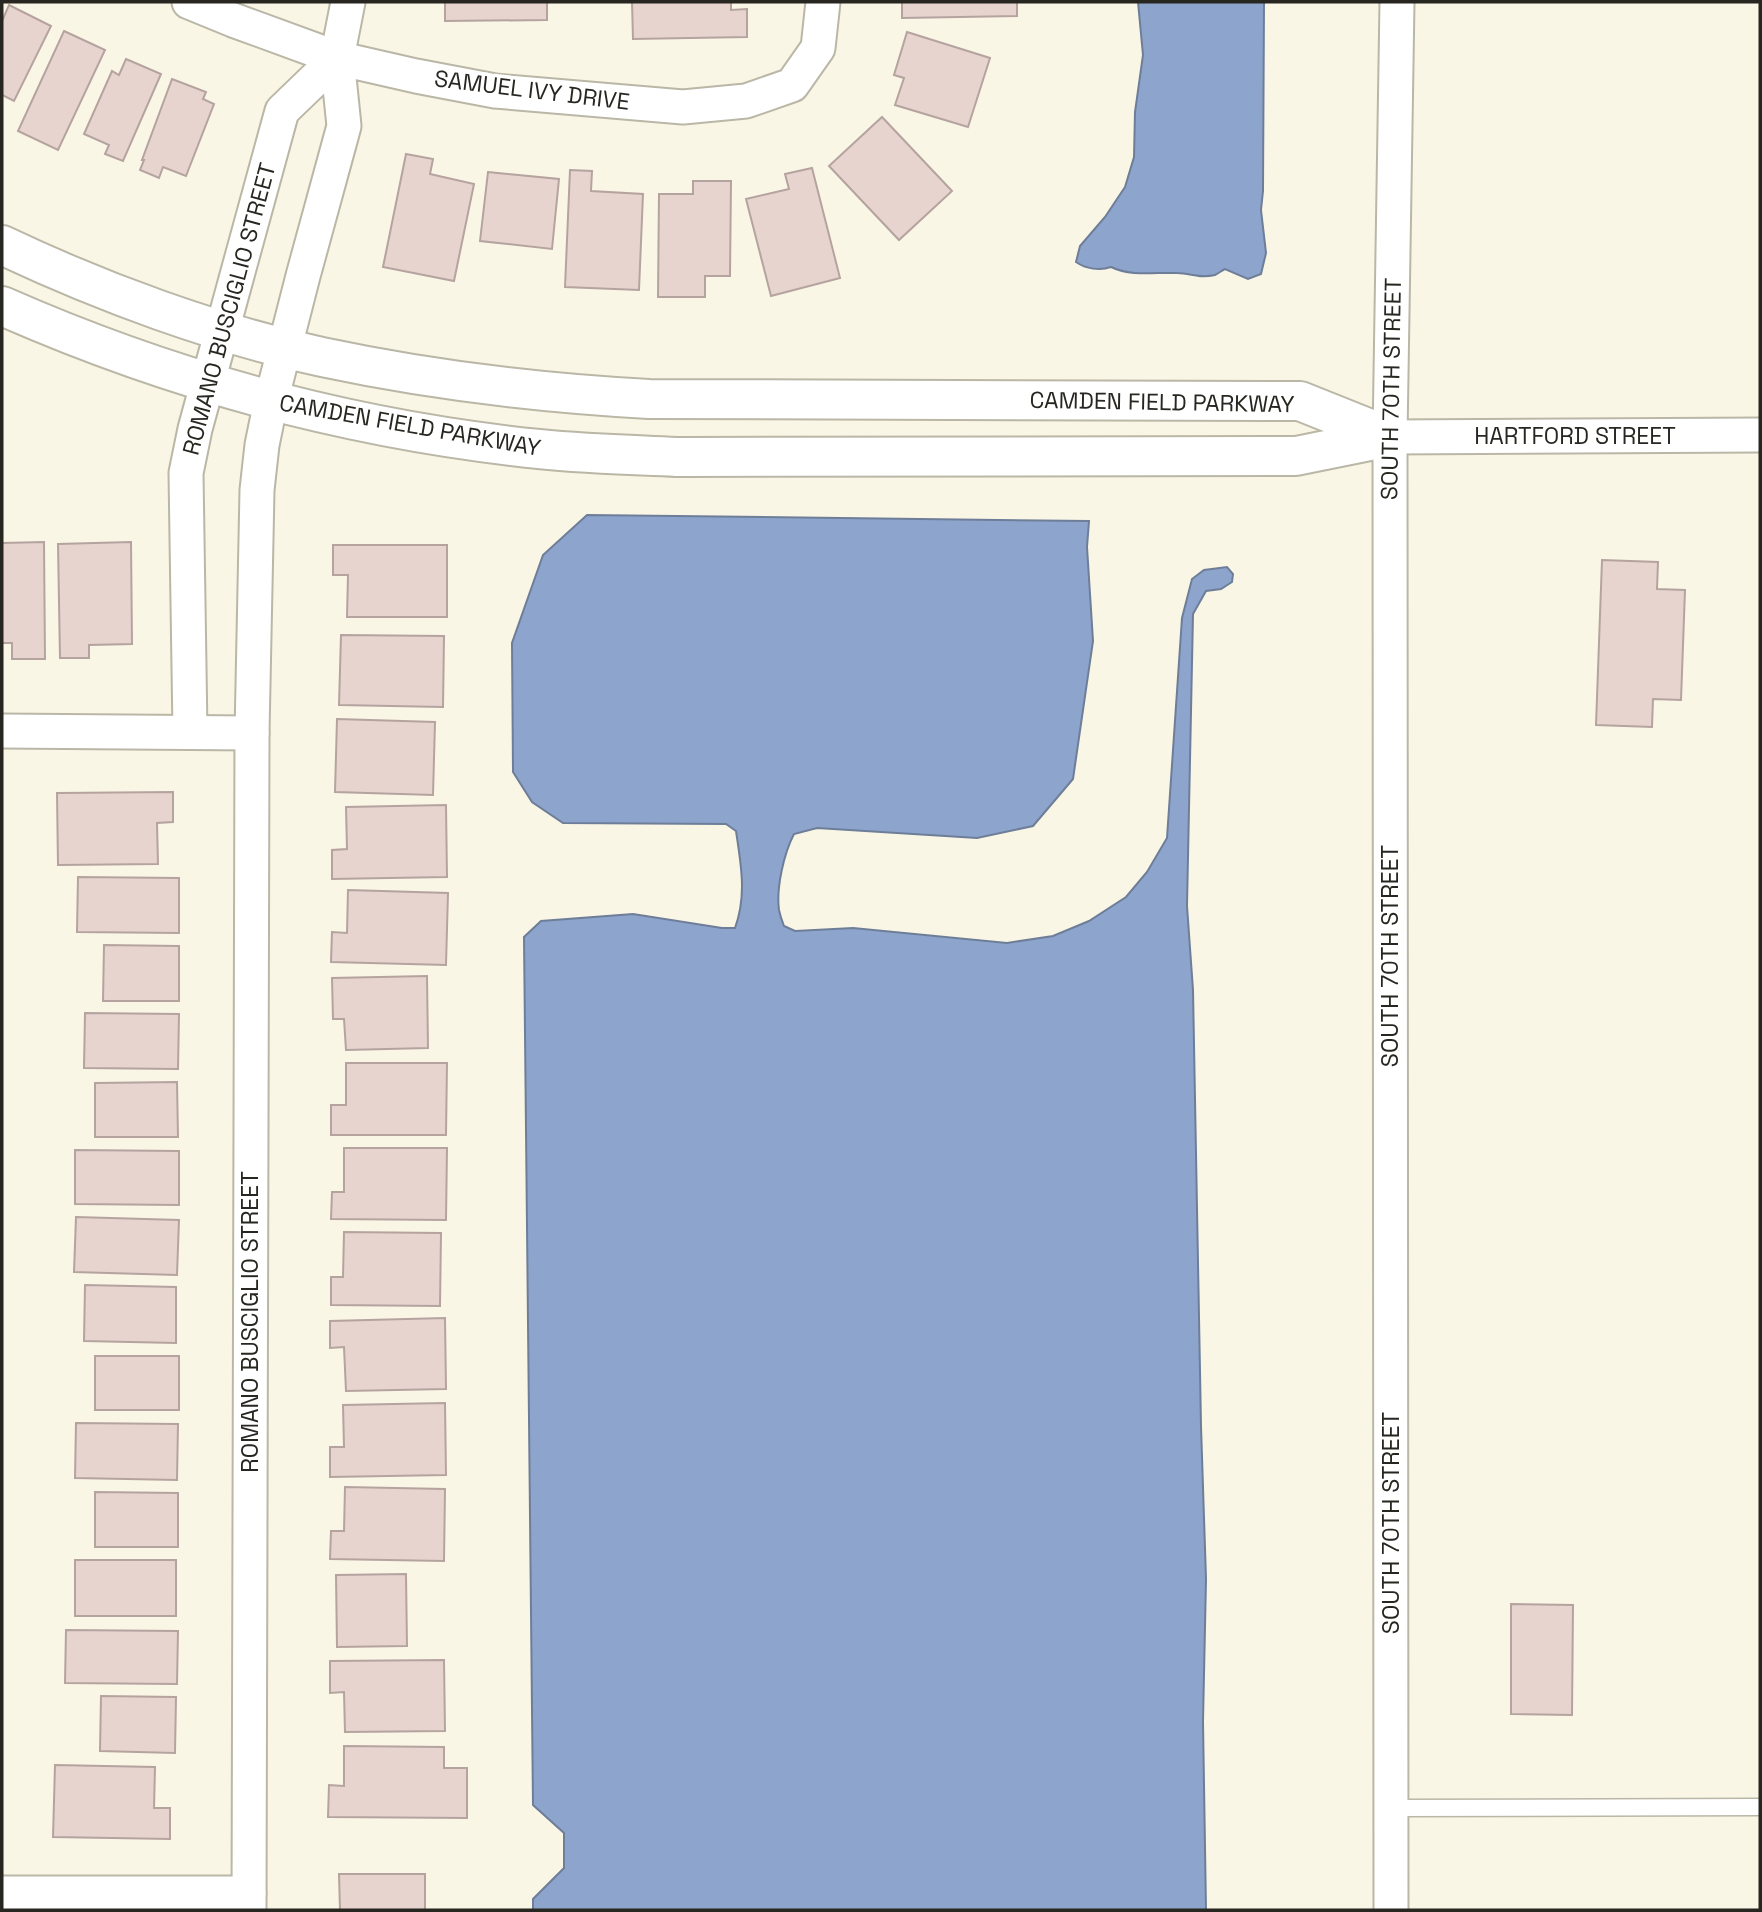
<svg xmlns="http://www.w3.org/2000/svg" width="1762" height="1912" viewBox="0 0 1762 1912" font-family="'Space Grotesk',sans-serif">
	<rect width="100%" height="100%" fill="#faf6e6"/>
	<!-- water -->
	<g fill="#8da4cc" stroke="#6e7e98" stroke-width="2">
		<path d="M1138,2H1264L1263,191L1261,210L1266,253L1261,274L1248,279L1225,269C1221,271 1219,273 1215,275C1199,279 1191,273 1177,273C1155,272 1132,277 1111,267C1100,271 1086,269 1076,262L1080,246L1105,217L1125,187L1134,157L1135,112L1143,55Z"/>
		<path d="M587,515L1089,521L1087,547L1093,641L1073,779L1033,826L977,838L817,828L794,834C784,853 776,888 779,910C780,915 782,921 784,926L795,931L853,928L1007,943L1053,936L1089,921L1126,897L1147,872L1167,838L1182,618L1192,579L1204,570L1227,567L1233,574L1232,582L1221,589L1206,591L1193,614L1187,906L1193,990L1201,1426L1206,1579L1203,1722L1206,1910H533V1899L564,1868V1833L533,1805L524,937L541,921L633,914L722,928H735C747,895 741,865 736,831L726,824L563,823L532,802L513,772L512,643L543,555Z"/>
	</g>
	<!-- building -->
	<g fill="#e7d4cf" stroke="#b5a39f" stroke-width="2">
		<path d="M445,2H547V20L445,21Z"/>
		<path d="M632,2H731V10L747,9V37L633,39Z"/>
		<path d="M902,2H1017V16L902,18Z"/>
		<path d="M9,5L51,26L14,101L2,95V21Z"/>
		<path d="M64,31L105,50L58,150L18,131Z"/>
		<path d="M907,32L990,58L968,127L895,105L904,78L894,75Z"/>
		<path d="M126,59L161,74L123,161L105,154L109,145L84,134L112,71L119,75Z"/>
		<path d="M172,79L206,92L203,99L214,104L186,176L163,167L159,178L140,170L144,160H142Z"/>
		<path d="M882,117L952,191L899,240L829,166Z"/>
		<path d="M406,154L433,159L430,174L474,184L454,281L383,267Z"/>
		<path d="M812,168L840,278L771,296L746,199L789,189L785,174Z"/>
		<path d="M570,170L592,171L591,191L643,194L639,290L565,287Z"/>
		<path d="M488,172L559,179L552,249L480,241Z"/>
		<path d="M693,181H731L730,276H705V297H658L659,194H693Z"/>
		<path d="M44,542L45,659H12V643H2V543Z"/>
		<path d="M131,542L132,644L89,645V658H60L58,544Z"/>
		<path d="M333,545H447V617H347L348,575H333Z"/>
		<path d="M1602,560L1658,562L1657,589L1685,590L1681,700L1653,699L1652,727L1596,725Z"/>
		<path d="M341,635L444,636L443,707L339,705Z"/>
		<path d="M337,719L435,722L433,795L335,792Z"/>
		<path d="M173,792V822L157,823L158,864L58,865L57,793Z"/>
		<path d="M446,805L447,877L332,879V850L347,849L346,807Z"/>
		<path d="M78,877L179,878V933L77,932Z"/>
		<path d="M348,890L448,893L446,965L331,962L332,932L347,933Z"/>
		<path d="M104,945L179,946V1001H103Z"/>
		<path d="M427,976L428,1048L346,1050L344,1019H333L332,978Z"/>
		<path d="M85,1013L179,1014L178,1069L84,1068Z"/>
		<path d="M346,1063H447L446,1135H331V1105H346Z"/>
		<path d="M177,1082L178,1137H95V1083Z"/>
		<path d="M344,1148H447L446,1220L331,1219L332,1192H344Z"/>
		<path d="M75,1150L179,1151V1205L75,1204Z"/>
		<path d="M76,1217L179,1220L177,1275L74,1272Z"/>
		<path d="M344,1232L441,1233L440,1306L331,1305V1277H343Z"/>
		<path d="M85,1285L176,1287V1343L84,1341Z"/>
		<path d="M445,1318L446,1389L346,1391L344,1347L330,1348V1321Z"/>
		<rect x="95" y="1356" width="84" height="54"/>
		<path d="M445,1403L446,1475L330,1477V1447H344L343,1405Z"/>
		<path d="M76,1423L178,1424L177,1480L75,1478Z"/>
		<path d="M345,1487L445,1489L444,1561L330,1559L331,1531H344Z"/>
		<path d="M95,1492L178,1493V1547H95Z"/>
		<rect x="75" y="1560" width="101" height="56"/>
		<path d="M406,1574L407,1646L337,1647L336,1575Z"/>
		<path d="M1511,1604L1573,1605L1572,1715L1511,1714Z"/>
		<path d="M66,1630L178,1631L177,1684L65,1683Z"/>
		<path d="M444,1660L445,1731L345,1732L344,1692L330,1693V1661Z"/>
		<path d="M101,1696L176,1697L175,1753L100,1751Z"/>
		<path d="M344,1746L444,1747V1768H467V1818L328,1817L329,1785L344,1786Z"/>
		<path d="M55,1765L155,1767L154,1808H170V1839L53,1837Z"/>
		<path d="M339,1874H425V1910H340Z"/>
	</g>
	<g fill="none" stroke-linecap="round" stroke-linejoin="round">
		<!-- service casing -->
		<g stroke="#bab7a7" stroke-width="19">
			<path id="service" d="M1391,1808L1760,1807"/>
		</g>
		<!-- minor casing -->
		<g stroke="#bab7a7" stroke-width="37">
			<g id="minor">
				<path d="M189,2L233,20L337,58L416,76L495,91L683,107L746,101L792,85L818,48L823,2"/>
				<path d="M1390,437L1760,435"/>
				<path d="M2,731L252,733"/>
				<path d="M190,732L186,473L195,429L282,111L337,58"/>
				<path d="M2,1893H249"/>
				<path d="M249,1910L252,733L257,490L262,445L271,401L303,276L344,126L337,58L348,2"/>
				<path d="M1391,1910L1390,437L1397,2"/>
			</g>
		</g>
		<!-- tertiary casing -->
		<g stroke="#bab7a7" stroke-width="42">
			<g id="tertiary">
				<path d="M2,245C101,292 215,334 322,357C430,380 539,393 649,399L1300,401L1390,437"/>
				<path d="M2,306C172,381 354,430 539,449C587,454 634,455 682,457L1296,456L1390,437"/>
			</g>
		</g>
		<!-- service -->
		<use href="#service" stroke="#fff" stroke-width="16"/>
		<!-- minor -->
		<use href="#minor" stroke="#fff" stroke-width="33"/>
		<!-- tertiary -->
		<use href="#tertiary" stroke="#fff" stroke-width="38"/>
	</g>
	<g text-anchor="middle" dominant-baseline="central" stroke-width="7" stroke-linejoin="round" paint-order="stroke">
		<!-- street labels -->
		<g font-size="23" fill="#272620" stroke="#fff">
			<text transform="translate(532 90) rotate(7)">SAMUEL IVY DRIVE</text>
			<text transform="translate(229 309) rotate(-75)">ROMANO BUSCIGLIO STREET</text>
			<text transform="translate(1391 389) rotate(-89)">SOUTH 70TH STREET</text>
			<text transform="translate(1162 402) rotate(1)">CAMDEN FIELD PARKWAY</text>
			<text transform="translate(410 425) rotate(10)">CAMDEN FIELD PARKWAY</text>
			<text x="1575" y="436">HARTFORD STREET</text>
			<text transform="translate(1390 956) rotate(-90)">SOUTH 70TH STREET</text>
			<text transform="translate(250 1322) rotate(-90)">ROMANO BUSCIGLIO STREET</text>
			<text transform="translate(1391 1523) rotate(-90)">SOUTH 70TH STREET</text>
		</g>
	</g>
	<!-- border -->
	<rect width="1762" height="1912" fill="none" stroke="#272620" stroke-width="7"/>
</svg>
